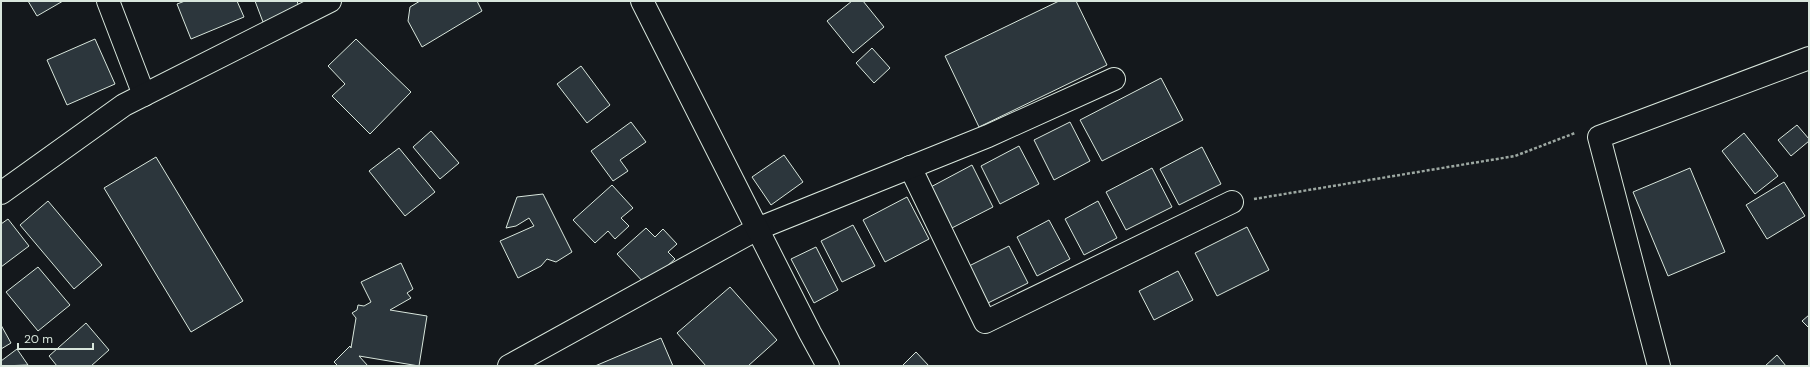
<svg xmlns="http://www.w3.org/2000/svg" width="1810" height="367" viewBox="0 0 1810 367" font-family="'DM Sans',sans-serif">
	<rect width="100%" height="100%" fill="#14181c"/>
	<!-- building -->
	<g fill="#2c363c" stroke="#d8e6dc">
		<path d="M28,1H63L37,16Z"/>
		<path d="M185,1H237L244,17L191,39L177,4Z"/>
		<path d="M255,1H297L299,7L263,22Z"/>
		<path d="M420,1H477L482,11L422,47L408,21L410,7Z"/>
		<path d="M852,1H863L884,27L853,53L827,21Z"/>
		<path d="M1059,1H1076L1107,65L979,127L945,56Z"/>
		<path d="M95,39L115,84L67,105L47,60Z"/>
		<path d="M356,39L411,92L370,134L332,96L345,84L328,66Z"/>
		<path d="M872,48L890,68L874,83L856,63Z"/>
		<path d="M581,66L610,105L587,123L557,84Z"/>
		<path d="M1161,78L1183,120L1102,161L1080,120Z"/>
		<path d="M631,122L646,142L620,160L628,171L613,181L591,151Z"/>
		<path d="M1070,122L1090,161L1054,180L1034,140Z"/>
		<path d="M1797,125L1809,139V141L1791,156L1778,140Z"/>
		<path d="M431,131L459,163L440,179L413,147Z"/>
		<path d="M1744,133L1778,176L1755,194L1722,151Z"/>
		<path d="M1019,146L1039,184L1000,204L981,166Z"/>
		<path d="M1202,147L1221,184L1179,205L1160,169Z"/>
		<path d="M399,148L435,192L405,216L369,171Z"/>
		<path d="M784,155L803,182L771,205L752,177Z"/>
		<path d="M156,157L243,301L191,332L104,188Z"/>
		<path d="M972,165L993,207L948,230L927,189Z"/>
		<path d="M1152,168L1172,207L1126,230L1106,192Z"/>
		<path d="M1690,168L1725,252L1668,276L1633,192Z"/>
		<path d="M1784,182L1805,216L1767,239L1746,205Z"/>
		<path d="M612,185L633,208L621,218L629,226L615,239L608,231L595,243L573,220Z"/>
		<path d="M543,194L572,252L556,262L547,259L541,266L518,278L500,241L534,226L529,218L516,226L506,228L517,197Z"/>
		<path d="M907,197L929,239L885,262L863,220Z"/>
		<path d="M48,201L102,265L74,289L20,225Z"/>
		<path d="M1098,201L1117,238L1084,255L1065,219Z"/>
		<path d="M8,219L29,246L1,267V224Z"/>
		<path d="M1049,220L1070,259L1037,276L1017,237Z"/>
		<path d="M853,225L875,266L842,282L821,241Z"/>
		<path d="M1247,227L1269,270L1217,296L1195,253Z"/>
		<path d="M646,228L655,237L663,229L677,244L668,252L675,259L646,285L617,254Z"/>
		<path d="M1009,246L1028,283L988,303L969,266Z"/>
		<path d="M816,247L838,290L814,303L791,259Z"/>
		<path d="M401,263L413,289L407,293L411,298L390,310L427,316L419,366L359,356L368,366H338L334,362L350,346L351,348L356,318L352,313L357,310L358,305L364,306L371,302L361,282Z"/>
		<path d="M38,267L70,305L38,331L6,292Z"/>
		<path d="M1178,271L1193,300L1154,320L1139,291Z"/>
		<path d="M730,287L777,340L748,366H706L677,333Z"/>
		<path d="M1809,315V328L1802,321Z"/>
		<path d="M86,323L109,350L91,366H57L49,356Z"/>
		<path d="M1,325L11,343L1,349Z"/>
		<path d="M661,338L673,366H595Z"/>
		<path d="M17,349L28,365L1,366V361Z"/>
		<path d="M916,352L929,366H902Z"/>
		<path d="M1777,355L1786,366H1765Z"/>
	</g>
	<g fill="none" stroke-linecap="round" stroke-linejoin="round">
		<!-- street casing -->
		<g stroke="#d8e6dc" stroke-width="24">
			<g id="street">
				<path d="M108,1L144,95"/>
				<path d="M910,167L985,322L1232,202"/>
				<path d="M1,193L124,105L330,1"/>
				<path d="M509,366L757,229L988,136L1114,79"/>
				<path d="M1659,366L1599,137L1809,58"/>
			</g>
		</g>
		<!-- secondary casing -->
		<g stroke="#d8e6dc" stroke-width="24">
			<path id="secondary" d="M642,1L810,333L828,366"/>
		</g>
		<!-- path -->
		<path stroke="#9da8a2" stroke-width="2.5" stroke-dasharray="3 2" stroke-linecap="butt" d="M1254,199L1515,156L1575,133"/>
		<!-- street -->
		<use href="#street" stroke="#14181c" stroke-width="22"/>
		<!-- secondary -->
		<use href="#secondary" stroke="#14181c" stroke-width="22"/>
	</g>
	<!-- border -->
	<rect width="1810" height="367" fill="none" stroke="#d8e6dc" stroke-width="4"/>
	<!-- scale -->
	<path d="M18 343v6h75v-6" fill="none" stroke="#d8e6dc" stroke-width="2"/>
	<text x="24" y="343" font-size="12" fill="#d8e6dc" stroke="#14181c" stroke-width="3" paint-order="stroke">20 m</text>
</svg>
